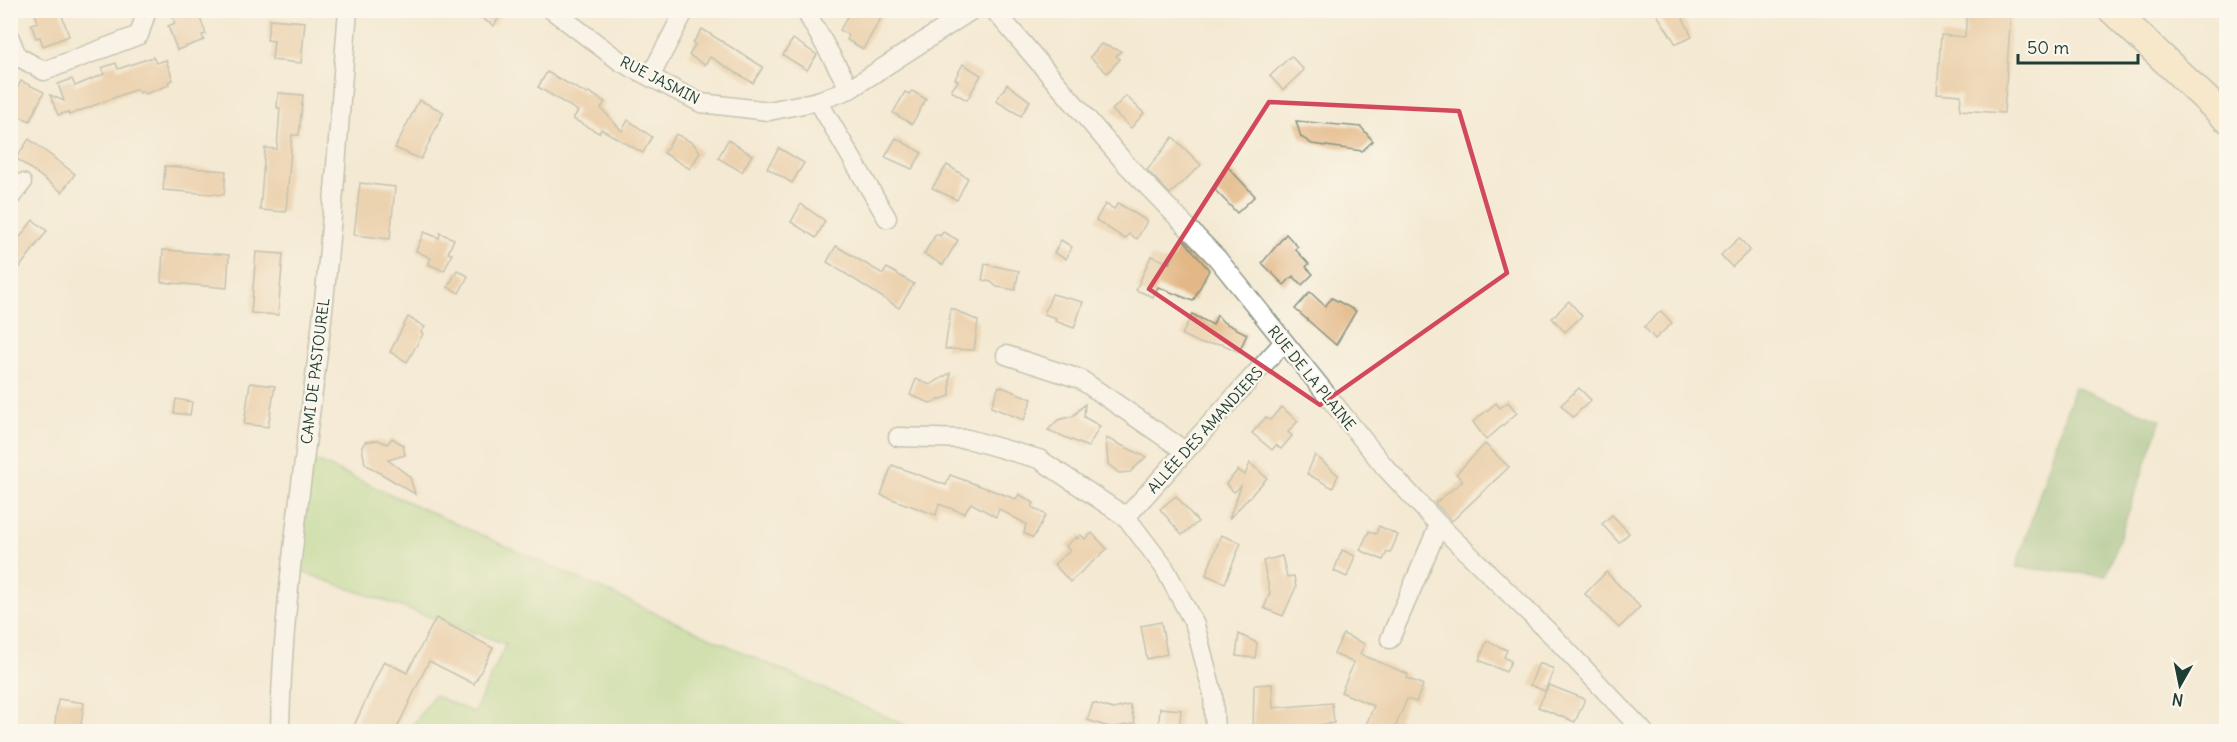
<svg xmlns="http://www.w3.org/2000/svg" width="2237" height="742" viewBox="0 0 2237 742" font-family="Delius,sans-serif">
	<rect width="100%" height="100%" fill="#fbf7ec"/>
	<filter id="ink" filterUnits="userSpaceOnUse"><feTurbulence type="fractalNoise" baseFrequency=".0167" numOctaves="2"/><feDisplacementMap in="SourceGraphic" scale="12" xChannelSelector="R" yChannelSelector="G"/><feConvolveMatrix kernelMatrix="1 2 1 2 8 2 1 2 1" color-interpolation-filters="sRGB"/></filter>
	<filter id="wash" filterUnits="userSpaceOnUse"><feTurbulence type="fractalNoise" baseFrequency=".008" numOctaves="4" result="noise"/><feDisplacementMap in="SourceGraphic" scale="24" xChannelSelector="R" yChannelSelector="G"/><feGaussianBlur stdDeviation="1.35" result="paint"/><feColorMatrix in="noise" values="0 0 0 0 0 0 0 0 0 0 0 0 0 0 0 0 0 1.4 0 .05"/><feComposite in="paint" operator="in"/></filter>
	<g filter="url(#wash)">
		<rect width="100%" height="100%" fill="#f4ead3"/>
		<!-- green -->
		<path fill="#a9d683" stroke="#648a5c" stroke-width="1.5" d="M312,459L918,731H409L434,695L474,713L506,644L294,569Z"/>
		<!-- forest -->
		<path fill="#86b771" stroke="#527a52" stroke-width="1.5" d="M2074,387L2161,420L2106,576L2016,567Z"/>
		<g id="blocks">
			<!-- building -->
			<g fill="#e3b886">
				<path d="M34,10H60L69,36L43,46L40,37L36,38L31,24L38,22Z"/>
				<path d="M170,10H197L206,34L202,35L204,40L177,50L168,26L175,23Z"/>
				<path d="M468,10H503L494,26Z"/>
				<path d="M851,10H886L863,49L847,40L849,36L840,30Z"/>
				<path d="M1654,10H1679L1692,37L1676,44Z"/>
				<path d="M1967,10H2011L2004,113L1960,110L1961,95L1937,93L1941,35L1965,37Z"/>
				<path d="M270,19L305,22L301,63L272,60L274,41L267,40Z"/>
				<path d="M702,29L763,67L753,83L710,57L705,65L689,55L695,45L693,43Z"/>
				<path d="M793,39L817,55L807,70L783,55Z"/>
				<path d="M1101,44L1121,51L1116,56L1120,59L1107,73L1090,57Z"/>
				<path d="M1291,56L1304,70L1283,90L1270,76Z"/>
				<path d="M153,57L156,63L166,60L173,80L168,82L169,85L145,94L144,91L139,93L137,89L69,115L68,112L58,115L50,95L64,101L58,84L72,79L75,86L104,74L102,68L116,63L118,69Z"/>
				<path d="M963,64L981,75L967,100L951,91L958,81L955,79Z"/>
				<path d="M547,72L587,94L589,92L605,102L601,108L622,131L628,120L652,137L643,153L601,129L599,133L573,119L578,111L538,87Z"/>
				<path d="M21,81L44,92L30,121L10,112V84L18,87Z"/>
				<path d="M1007,84L1030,101L1021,116L996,101Z"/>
				<path d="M912,91L926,99L912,124L893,113L905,92L909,94Z"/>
				<path d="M278,93L303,95L299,135H292L286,212L260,210L265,148L277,149L280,108H277Z"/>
				<path d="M1126,96L1144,113L1131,128L1112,110Z"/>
				<path d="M419,100L444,112L421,159L395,148Z"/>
				<path d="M1296,121L1361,127L1373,141L1362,151L1312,144L1301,137Z"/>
				<path d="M676,134L693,143L700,152L690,169L664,153Z"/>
				<path d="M1173,137L1201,165L1170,194L1147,170Z"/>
				<path d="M896,138L922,153L912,169L885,157Z"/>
				<path d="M29,139L75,174L62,192L16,158Z"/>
				<path d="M728,140L752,155L742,172L718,158Z"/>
				<path d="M779,148L804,163L792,183L767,168Z"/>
				<path d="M947,165L968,178L957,200L932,188Z"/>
				<path d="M165,166L226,171L224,195L163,190Z"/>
				<path d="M1228,167L1255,196L1237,213L1215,190Z"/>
				<path d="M360,183L395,187L390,239L354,235Z"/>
				<path d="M1118,203L1147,221L1137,239L1129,234L1125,239L1096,220L1105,204L1114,209Z"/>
				<path d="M801,204L825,221L816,238L791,222Z"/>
				<path d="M33,220L47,231L10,280V250Z"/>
				<path d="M424,232L439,238L440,233L454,239L448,253L452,254L444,271L428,264L431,258L416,251Z"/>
				<path d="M943,232L958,240L943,265L924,254L936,234L940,236Z"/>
				<path d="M1286,234L1298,247L1295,249L1309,264L1306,267L1313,274L1302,285L1293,276L1284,285L1262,263Z"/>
				<path d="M1739,238L1750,250L1732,267L1721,255Z"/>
				<path d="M1183,239L1209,270L1193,301L1158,287L1153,297L1136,290L1151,256L1169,263Z"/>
				<path d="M1061,240L1072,247L1066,259L1054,253Z"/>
				<path d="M836,246L883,274L887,268L914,284L899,308L827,262Z"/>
				<path d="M163,250L229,255L227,288L161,282Z"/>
				<path d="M256,252L283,254L278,315L251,313Z"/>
				<path d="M985,264L1019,271L1015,290L997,287L991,282L982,280Z"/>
				<path d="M457,270L468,276L459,293L448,287Z"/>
				<path d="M1310,292L1325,306L1332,298L1356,311L1336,345L1295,309Z"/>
				<path d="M1052,294L1083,302L1074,328L1055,321L1056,318L1044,314Z"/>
				<path d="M1569,301L1582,316L1565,332L1552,318Z"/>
				<path d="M951,308L978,321L974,350L945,349Z"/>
				<path d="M1661,311L1672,323L1655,339L1644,327Z"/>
				<path d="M1192,314L1213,325L1217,315L1223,322L1247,334L1239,352L1222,344H1202L1182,335Z"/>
				<path d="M408,317L425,327L421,332L423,334L407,362L390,352Z"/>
				<path d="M950,373V396L930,403L910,395L916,379L930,385Z"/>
				<path d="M250,383L275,386L268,427L244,424Z"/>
				<path d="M999,386L1032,399L1024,420L991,407Z"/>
				<path d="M1579,388L1591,400L1573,417L1561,405Z"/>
				<path d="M176,399L192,402L190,415L174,413Z"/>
				<path d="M1508,402L1517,413L1486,440L1473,422L1496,403L1500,408Z"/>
				<path d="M1085,404L1084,417L1100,426L1088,447L1048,430L1058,420L1073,416Z"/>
				<path d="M1281,407L1298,421L1288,432L1292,436L1281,449L1276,445L1272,450L1252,433L1266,417L1270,420Z"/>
				<path d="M392,438L403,445L405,455L388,460L410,477L415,494L365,464L362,447L365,442L378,440L387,444Z"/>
				<path d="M1106,438L1146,457L1130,472L1119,473L1108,464Z"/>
				<path d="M1485,444L1509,467L1452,521L1435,503L1463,481L1456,474Z"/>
				<path d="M1315,455L1338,475L1333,488L1307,474Z"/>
				<path d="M1250,463L1267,478L1229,519L1241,486L1234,492L1226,484L1238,470L1245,475Z"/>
				<path d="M892,465L946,485L950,475L1016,499L1019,494L1034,503L1032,507L1046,515L1033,538L1024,533L1026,524L999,509L996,517L971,503L964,513L939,504L936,515L881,495Z"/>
				<path d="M1176,496L1198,522L1182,535L1160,509Z"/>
				<path d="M1612,515L1629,533L1619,543L1602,524Z"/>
				<path d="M1379,526L1398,535L1390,553L1387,552L1383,560L1360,550L1369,531L1376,534Z"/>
				<path d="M1092,533L1107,549L1070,582L1054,564L1070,551L1066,546L1076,537L1077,539L1081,535L1085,539Z"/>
				<path d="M1221,535L1241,543L1225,583L1206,575Z"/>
				<path d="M1342,550L1355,556L1347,577L1334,571Z"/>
				<path d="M1282,556L1287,577L1294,576L1296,587L1283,616L1264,608L1270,593L1263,561Z"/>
				<path d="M1606,572L1640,607L1619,628L1585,594Z"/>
				<path d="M436,618L493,648L474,684L429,661L395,732H351L384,661L407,673Z"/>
				<path d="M1161,622L1167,654L1147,659L1141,626Z"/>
				<path d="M1239,634L1257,643L1255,658L1236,656Z"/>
				<path d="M1343,634L1365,644L1360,654L1408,674L1407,678L1423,685L1416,702L1407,699L1393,732H1363L1374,706L1341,692L1354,663L1334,654Z"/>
				<path d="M1487,641L1507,650L1504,657L1511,661L1506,672L1479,660Z"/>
				<path d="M1539,663L1554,669L1545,691L1530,685Z"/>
				<path d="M1272,684L1273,708L1332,703L1334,723L1270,732H1253L1254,685Z"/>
				<path d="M1549,685L1585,699L1575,722L1538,707Z"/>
				<path d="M58,699L84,703L80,732H54Z"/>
				<path d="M1093,703L1113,709L1130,705L1135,723L1112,728L1087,720Z"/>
				<path d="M1160,708L1181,710L1179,732H1158Z"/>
			</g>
		</g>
	</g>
	<g filter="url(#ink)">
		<use href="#blocks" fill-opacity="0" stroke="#8a9484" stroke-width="1.5"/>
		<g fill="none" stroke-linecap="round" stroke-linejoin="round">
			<!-- street casing -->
			<g stroke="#8a9484" stroke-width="21">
				<g id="street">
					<path d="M552,10L621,62L701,103L769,111L818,101L850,89L972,10"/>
					<path d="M805,10L850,89"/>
					<path d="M994,10L1126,164L1217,258L1384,466L1439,525L1556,639L1644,732"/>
					<path d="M10,38L17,56L44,71L139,35L147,10"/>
					<path d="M650,77L685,10"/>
					<path d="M818,101L887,218"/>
					<path d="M10,198L22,183"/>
					<path d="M1006,355L1080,379L1185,451"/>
					<path d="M898,437L968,439L1039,459L1126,517L1164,567L1195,625L1213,694L1215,732"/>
					<path d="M1126,517L1283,343"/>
					<path d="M1390,639L1439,525"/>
					<path d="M280,732C282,600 304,468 320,337C333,229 339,119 348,10"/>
				</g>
			</g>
			<!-- secondary casing -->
			<g stroke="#8a9484" stroke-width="30">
				<path id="secondary" d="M2112,10L2226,118"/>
			</g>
			<!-- street -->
			<use href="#street" stroke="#fff" stroke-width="18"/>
			<!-- secondary -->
			<use href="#secondary" stroke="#fae7c3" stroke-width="27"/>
		</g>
	</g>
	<!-- marked area -->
	<path d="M0 0H2237V742H0ZM1269,102L1459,111L1507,273L1320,405L1149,289Z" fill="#f4ead3" fill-opacity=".55" fill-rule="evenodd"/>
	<path fill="none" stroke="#d1495b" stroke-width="4.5" stroke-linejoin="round" d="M1269,102L1459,111L1507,273L1320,405L1149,289Z"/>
	<g text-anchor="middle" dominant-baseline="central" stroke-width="4.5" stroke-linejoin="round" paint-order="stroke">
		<!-- street labels -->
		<g font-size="15" fill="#1f3d34" stroke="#fbf7ec">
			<text transform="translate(660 80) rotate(27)">RUE JASMIN</text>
			<text transform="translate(315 371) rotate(-83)">CAMI DE PASTOUREL</text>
			<text transform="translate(1312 378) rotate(51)">RUE DE LA PLAINE</text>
			<text transform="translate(1205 430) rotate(-48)">ALLÉE DES AMANDIERS</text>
		</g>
	</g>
	<!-- margin -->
	<rect width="2237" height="742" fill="none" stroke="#fbf7ec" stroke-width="36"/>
	<!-- north arrow -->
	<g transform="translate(2180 685) rotate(189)" stroke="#fbf7ec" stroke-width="4.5" paint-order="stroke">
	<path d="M0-4.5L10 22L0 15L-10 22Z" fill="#1f3d34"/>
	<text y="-9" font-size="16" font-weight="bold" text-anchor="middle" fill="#1f3d34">N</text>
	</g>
	<!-- scale -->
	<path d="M2018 54v9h120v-9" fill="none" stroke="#1f3d34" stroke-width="3"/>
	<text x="2027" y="54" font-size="18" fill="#1f3d34" stroke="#fbf7ec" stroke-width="4.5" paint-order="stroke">50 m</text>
</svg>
